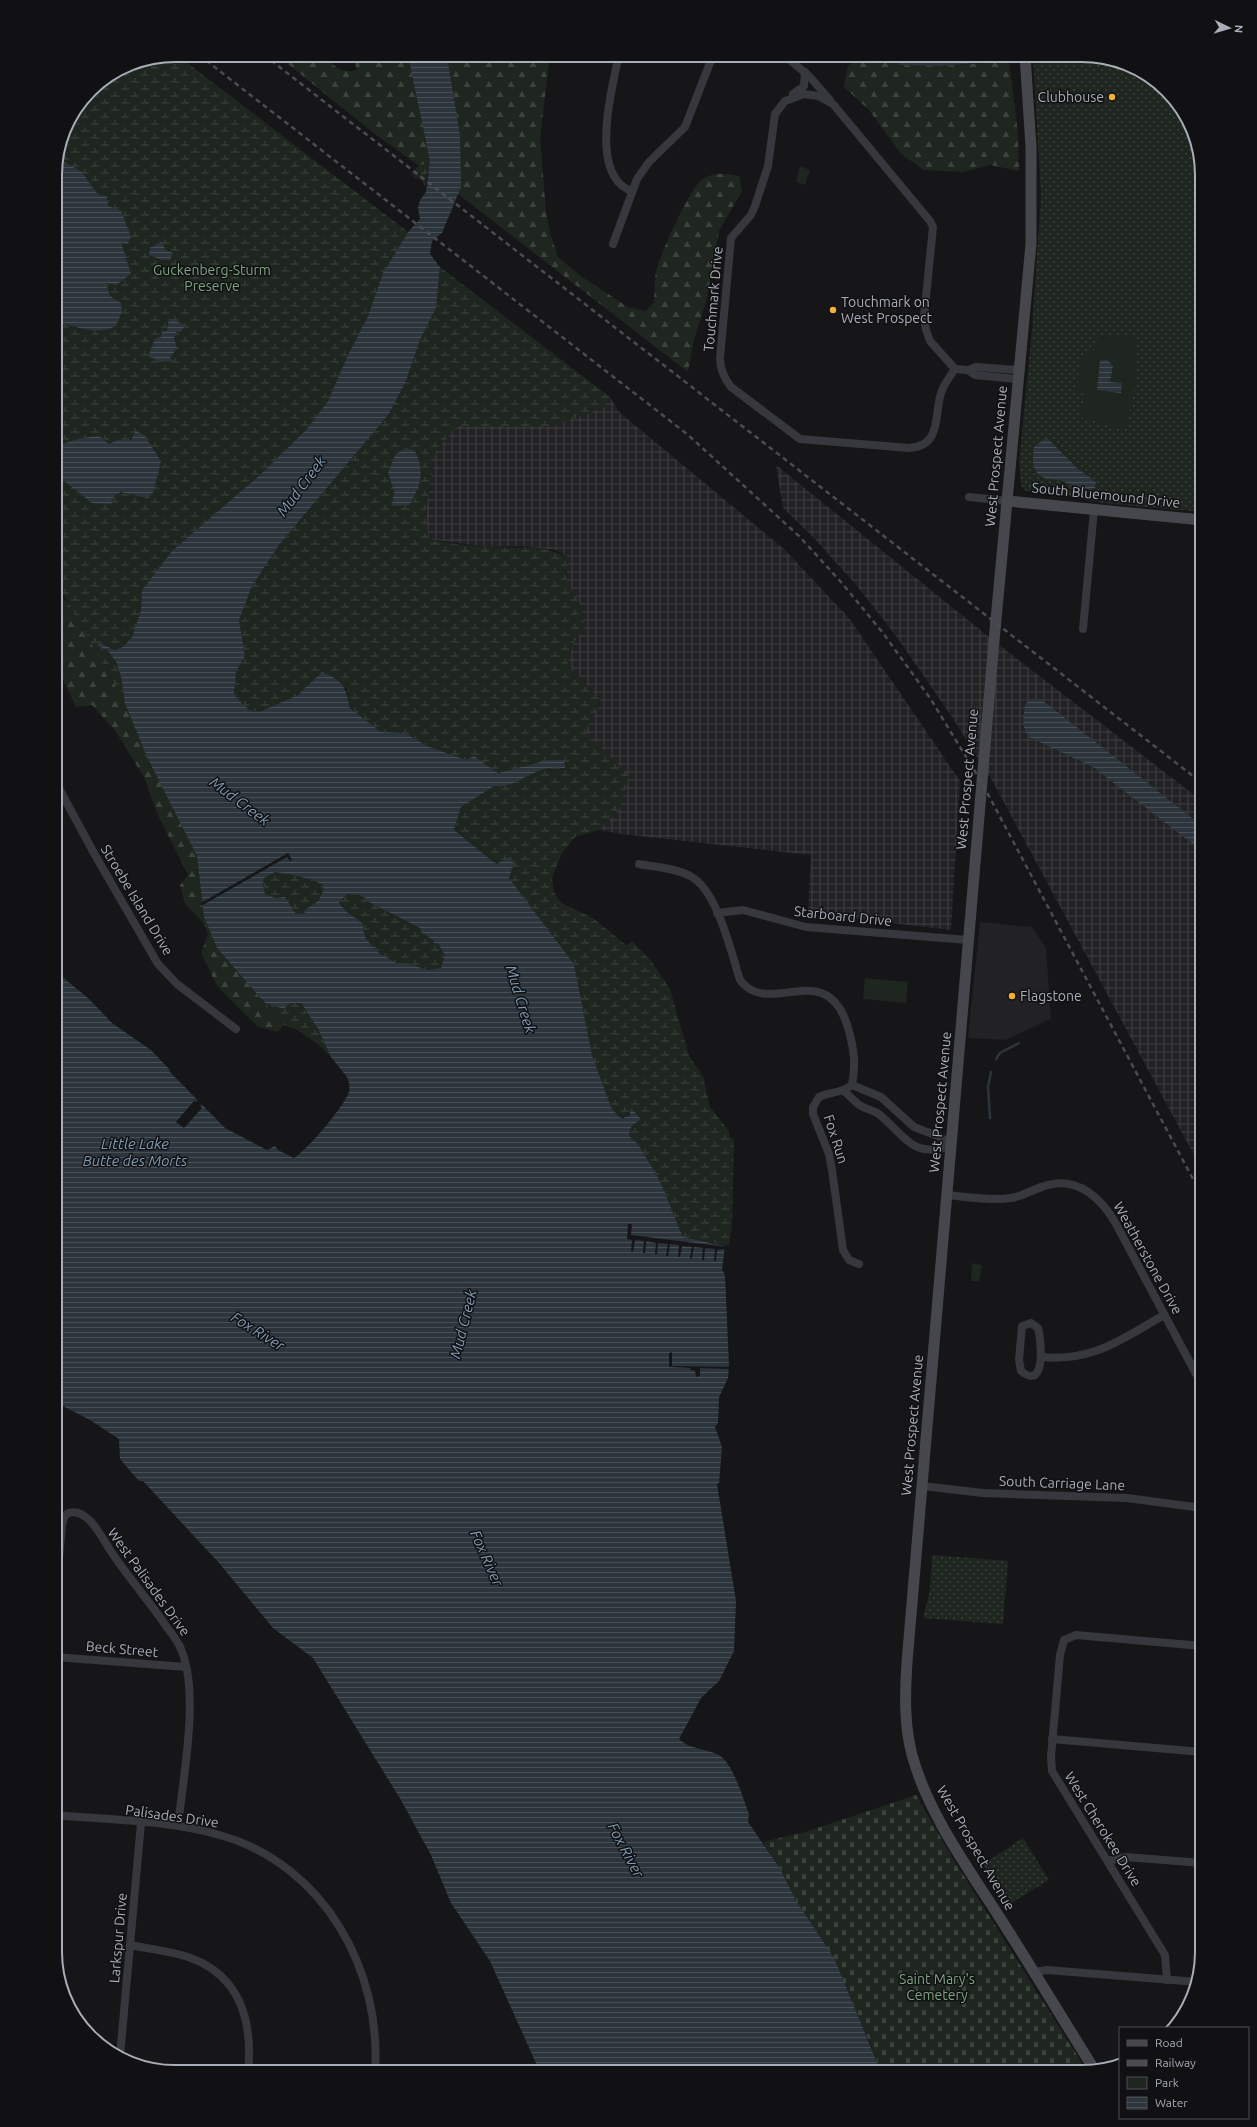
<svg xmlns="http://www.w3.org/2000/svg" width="1257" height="2127" viewBox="0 0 1257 2127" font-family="Ubuntu,sans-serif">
	<defs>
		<pattern id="industrial-grid" width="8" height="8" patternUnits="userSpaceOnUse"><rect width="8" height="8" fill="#222225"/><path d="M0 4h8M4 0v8" fill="none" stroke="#3f3f43"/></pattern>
		<pattern id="grass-dots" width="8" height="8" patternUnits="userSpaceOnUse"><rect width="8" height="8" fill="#1e261f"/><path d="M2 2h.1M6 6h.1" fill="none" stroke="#3c433d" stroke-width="1.8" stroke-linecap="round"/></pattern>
		<pattern id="forest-firs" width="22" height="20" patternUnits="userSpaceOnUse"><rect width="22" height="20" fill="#1e261f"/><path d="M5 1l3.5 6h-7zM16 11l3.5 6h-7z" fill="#3c433d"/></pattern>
		<pattern id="wetland-marsh" width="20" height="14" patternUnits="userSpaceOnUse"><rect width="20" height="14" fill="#1e261f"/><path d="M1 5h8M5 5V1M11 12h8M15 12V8" fill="none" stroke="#3c433d"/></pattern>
		<pattern id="cemetery-stones" width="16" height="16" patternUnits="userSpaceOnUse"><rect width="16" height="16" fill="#1e261f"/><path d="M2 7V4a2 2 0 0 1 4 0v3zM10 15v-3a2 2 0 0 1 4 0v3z" fill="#3c433d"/></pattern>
		<pattern id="water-rules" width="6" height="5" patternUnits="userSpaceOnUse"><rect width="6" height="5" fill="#2c353c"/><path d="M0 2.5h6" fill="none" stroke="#485056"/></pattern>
	</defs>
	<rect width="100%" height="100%" fill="#161618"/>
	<!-- built -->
	<path fill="#222225" d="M980,922L1032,927L1046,948L1051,1019L1005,1040L968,1038Z"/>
	<!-- industrial -->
	<g fill="url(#industrial-grid)">
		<path d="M610,397L619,412L784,549L849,618L960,781L951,930L808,913L811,855L621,834L599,830L620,809L596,743L585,731L601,701L568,664L573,644L585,627L579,602L567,585V567L570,558L555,550L521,546L486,547L428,539L426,510L436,450L458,426H554L604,407Z"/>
		<path d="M776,465L994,641L1202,801V1170L993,782L952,717L896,636L857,586L814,538L783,508Z"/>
	</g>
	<!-- grass -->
	<g fill="url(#grass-dots)">
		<path d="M1033,55H1090L1149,75L1190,122L1202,175V512L1103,503L1063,495L1030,492L1024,490L1021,485L1019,463L1032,329L1041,196Z"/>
		<path d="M932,1555L1008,1561L1003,1624L923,1618L930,1590Z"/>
		<path d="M1023,1838L1049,1880L1008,1905L983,1864Z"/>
	</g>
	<!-- forest -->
	<g fill="url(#forest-firs)">
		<path d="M288,55H323C333,64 341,75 356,70L355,59L352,55H408L425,135L460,134L447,55H550L540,138L546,212L551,236L558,257L582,277L628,307L645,311L654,303C655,293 654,282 656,272C659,256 690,187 703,179C715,171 726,174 739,176L742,191L719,231L706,302L694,339L688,372L458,194L375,134L283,60Z"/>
		<path d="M857,55H881L901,65L941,66L1009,61L1018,134L1019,171L990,165L963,172L924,170L901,154L869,110L844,87L847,69Z"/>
		<path d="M55,588L107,650L147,757L197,856L204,917L217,948L284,1025L278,1032L258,1027L217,986L201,953L208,935L204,923L185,904L180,885L188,875L156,811L145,779L116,732L92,705L76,707L55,664Z"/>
	</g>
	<!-- wetland -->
	<g fill="url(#wetland-marsh)">
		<path d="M177,55L408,232L383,273L368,316L347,357L328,401L306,430L262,473L172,551L142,590L141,610L132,637L123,647L114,650L99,642L98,646C120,656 122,681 125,703L55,580V168L64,129L90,90L129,64Z"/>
		<path d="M430,161L425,186L422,181L411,174L417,167Z"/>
		<path d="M440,267L610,397L604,407L554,426H458L436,450L426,510L428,539C446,543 467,546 486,547C516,549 541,543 570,558C561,582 570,583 579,602C583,609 583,619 585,627L573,644L568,664L601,701L585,731L629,775L620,809L599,830L575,837L562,853L552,878L554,892L561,903L593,918L626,945L633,942L652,962L670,989L689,1056L703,1076L710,1107L729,1131V1136L734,1140L732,1225L729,1246L683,1237L659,1179L638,1144L629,1136L631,1127L641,1119L633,1110L630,1111L627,1117H619L611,1107L592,1055L574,964L509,878L514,865L511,858L496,864L454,830L461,807L494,786C515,789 540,761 558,768L564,760H548L498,773L474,756L466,760L427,746L405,733L381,732L350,708L347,689L322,672L298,695L259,712L249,710L234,695L236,671L245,656L239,620L252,586L279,545L389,414L406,381L420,340L436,308Z"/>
		<path d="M275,872C289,874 314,878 325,886C321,896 318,903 308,908L307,913L296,914L285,897L275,898L265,894L263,886L264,878Z"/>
		<path d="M354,893L366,898L365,900L420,928L421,932L435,942L433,943L438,944L445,955L441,968L426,970L409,963H396L379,953L366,939L365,931L339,903L346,895Z"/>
		<path d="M265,1003L284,1009L290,1003H300L318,1029L331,1057L319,1045L297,1030L284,1025Z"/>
	</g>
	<!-- cemetery -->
	<path fill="url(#cemetery-stones)" d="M916,1795L952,1857L1087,2071L881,2072L869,2040L779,1867L763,1842L805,1832Z"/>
	<!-- park -->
	<g fill="#1e261f">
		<path d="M800,166L810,170L805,185L796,182Z"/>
		<path d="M1136,336C1138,374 1135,394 1125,430L1079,417L1085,394L1077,393L1080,355H1086L1095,349V338Z"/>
		<path d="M865,978L908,982L906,1003L863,999Z"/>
		<path d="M972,1263L982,1265L979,1281H971Z"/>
	</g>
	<!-- water -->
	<g fill="url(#water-rules)" fill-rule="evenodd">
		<path d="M408,55H447L460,135L461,187L442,233L432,241L430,254L440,267L436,308L420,340L406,381L389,414L279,545L252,586L239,620L245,656L236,671L234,695L249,710L259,712L298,695L322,672C343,681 346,686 350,708L381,732L405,733L427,746L466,760L474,756L498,773L548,760H564L565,768C556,768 550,767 541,770C525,775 511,789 494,786L461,807L454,830L496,864L511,857L514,864L509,878L574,964L592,1055L611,1107L619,1117L623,1118L629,1116L631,1108L641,1119L631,1127L629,1136L638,1144L659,1179L683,1237L725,1246L722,1270L725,1275L729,1366L728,1378L719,1397L718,1423L715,1427L722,1447L719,1483L717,1484L736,1601L734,1651L719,1681L701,1698L679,1739C687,1748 705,1749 717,1754C733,1761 743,1799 749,1814L748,1822L779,1867L797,1902L834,1958L881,2072H540L490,1961L451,1903L431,1855L401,1800L313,1658L273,1628L219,1563L143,1481H139L120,1459L119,1439L90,1420L55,1402V971L88,998L112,1023L151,1050L170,1070L169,1071L225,1128L267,1150L275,1146L278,1150L294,1158C308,1149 343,1108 349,1092C350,1088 349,1081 347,1077L331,1057L318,1029L301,1003H290L284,1009L265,1003L217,948L204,917L197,856L147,757L125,703L121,677L116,662L107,650L98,646L99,642L114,650L123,647L132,637L141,610L142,590L172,551L262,473L306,430L328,401L347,357L368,316L383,273L408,232L420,219L418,208L420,200L426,192L430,161ZM275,872C289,874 314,878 324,886C320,902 318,901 305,910L306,913L296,914L285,897L275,898L265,894L263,886L264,878ZM354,893L366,898L365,900L420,928L421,932L434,941L433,943L438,944L445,955L441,968L426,970L409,963H396L379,953L366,939L362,923L347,912L339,903L346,895Z"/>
		<path d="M881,55H1039L1037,58L940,66L901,65Z"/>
		<path d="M60,146L63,161L82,172L98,195L107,196L108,206L121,211L131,237L127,244L121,242L131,274L116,285L106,283L110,296L121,303L122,311L116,326C92,337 79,325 55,323V168Z"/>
		<path d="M161,242L163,243L165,250L173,253L170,260H162L149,255L150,248Z"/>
		<path d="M169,318L185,325L181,332H176L174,338L177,348L170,358L174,361L159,362L155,358L148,357L155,339L161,337L162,331H167Z"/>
		<path d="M1100,360H1108L1113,366L1110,382L1122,383L1121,393L1097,390Z"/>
		<path d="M136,431L144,435L161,461L153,493L148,498L121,492L115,495L111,504L92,503L62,479L55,470V446L82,438L99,436L109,444L118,440H131Z"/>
		<path d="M1044,439H1048L1077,468L1096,482L1095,488C1083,493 1070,482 1058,480C1051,479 1044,480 1038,474C1031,466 1033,456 1034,447Z"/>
		<path d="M406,448L415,451C425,472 421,486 409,505L392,506L394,492L388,472L396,454Z"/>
		<path d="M1034,699H1040L1051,707L1202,826V851L1093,767L1029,737C1021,727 1023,715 1026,703Z"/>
	</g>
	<!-- pier -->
	<g fill="#161618">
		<path d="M288,853L292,860L290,861L287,857L201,906V903Z"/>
		<path d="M198,1100L202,1104L200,1106L202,1108L184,1128L176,1122L194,1101L196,1102Z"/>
		<path d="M628,1224H632L631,1235L727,1247V1249L717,1250L716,1261H714L715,1249L705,1248L704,1260H702L703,1248L694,1247L692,1258H690L692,1247L682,1246L680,1257H678L679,1245L670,1244L668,1256H666L668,1244L658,1243L657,1254H655L656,1243L646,1241L645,1253H643L644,1241L635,1240L633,1252L631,1251L632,1240L627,1239Z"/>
		<path d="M672,1352V1366L731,1367V1369L700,1368V1376L696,1377L695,1371L691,1370L690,1368L669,1367V1353Z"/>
	</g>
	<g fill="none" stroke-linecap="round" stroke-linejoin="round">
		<!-- stream -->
		<g stroke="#2c353c" stroke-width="2.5">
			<path d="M996,1059L1000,1053L1019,1043"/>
			<path d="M990,1118L988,1087L991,1072"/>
		</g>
		<!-- minor -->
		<g stroke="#37383d" stroke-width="8">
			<path d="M619,55C612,86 597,147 614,176C618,184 625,188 632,192"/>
			<path d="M784,55L810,77L830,100"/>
			<path d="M793,94L804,86L805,72"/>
			<path d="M613,244L637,179L649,162L685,127L713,55"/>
			<path d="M955,369C950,376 944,384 941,393C934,415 942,446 909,448L800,439L731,387C724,378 720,370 720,358L731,238L751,215L755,206L768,166L775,114L785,101L804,94L818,96L833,104L930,221L933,227L924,317L926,330L930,341L955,369L968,370L975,375L1017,379"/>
			<path d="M968,370L976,367L1018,370"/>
			<path d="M969,497L1007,501"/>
			<path d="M1083,629L1094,510"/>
			<path d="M55,781L95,855L158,964L177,984L236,1029"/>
			<path d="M639,864C655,867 675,868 690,876C717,889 731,952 740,980C769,1020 828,953 849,1031C854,1050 856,1065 852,1085C841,1094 832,1091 819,1097L813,1107V1114L829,1154L832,1170L843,1250L849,1260L859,1264"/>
			<path d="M717,913L743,910L806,927L968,940"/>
			<path d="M852,1085L881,1097L914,1127L940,1137L951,1145"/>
			<path d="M844,1091C850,1096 855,1102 861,1106C867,1110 874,1110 880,1115C905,1136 914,1160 951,1145"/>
			<path d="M947,1195C968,1197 990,1201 1011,1198C1024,1196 1035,1188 1048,1185C1079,1177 1102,1199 1116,1224L1202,1385"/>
			<path d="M1031,1323L1038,1328C1041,1339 1047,1392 1021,1371L1019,1360L1022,1326Z"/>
			<path d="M1042,1357C1093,1362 1122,1339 1164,1315"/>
			<path d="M922,1486L983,1493L1127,1498L1202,1508"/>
			<path d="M55,1603L62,1525L64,1517L68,1513C89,1507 102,1539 112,1553C129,1578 149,1601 166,1626C171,1633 178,1641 181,1649C200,1694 183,1777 178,1826"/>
			<path d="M55,1657L186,1667"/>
			<path d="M1052,1739L1202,1752"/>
			<path d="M55,1815C110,1820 170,1820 223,1836C324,1866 382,1970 375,2072"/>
			<path d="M1108,1861L1126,1857L1202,1863"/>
			<path d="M130,1945C149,1949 170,1951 188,1957C241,1975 253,2022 248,2072"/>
			<path d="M1035,1972L1047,1970L1198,1982"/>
			<path d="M1167,1980L1165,1955L1052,1771L1051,1757L1060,1655L1064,1640L1076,1635L1202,1646"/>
			<path d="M120,2056L141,1823"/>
		</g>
		<!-- secondary -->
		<g stroke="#45474d" stroke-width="11">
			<path d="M1025,55L1031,147V244L994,641L907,1662C905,1694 904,1724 912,1755C928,1813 966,1865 998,1915C1031,1966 1062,2018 1094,2069"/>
			<path d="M1007,501L1202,520"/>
		</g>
		<!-- rail -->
		<g stroke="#4a4c52" stroke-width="2.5" stroke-dasharray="5 4" stroke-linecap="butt">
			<path d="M199,55L687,434L799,536L841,582L883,633L930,698L982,783L1202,1196"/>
			<path d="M264,55L1202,783"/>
		</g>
	</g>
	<!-- markers -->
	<g fill="#f2b134" stroke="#111113" stroke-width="1.5">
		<circle cx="1112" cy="97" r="4"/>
		<circle cx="833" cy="310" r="4"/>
		<circle cx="1012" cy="996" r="4"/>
	</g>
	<g text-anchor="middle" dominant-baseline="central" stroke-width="3" stroke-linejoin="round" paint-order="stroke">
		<!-- poi labels -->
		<g font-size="14" fill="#a8adb8" stroke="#111113" text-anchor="start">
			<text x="1104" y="97" text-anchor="end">Clubhouse</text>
			<text x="841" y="302">Touchmark on<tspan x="841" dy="16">West Prospect</tspan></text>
			<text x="1020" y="996">Flagstone</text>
		</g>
		<!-- park labels -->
		<g font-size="14" fill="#7fa381" stroke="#111113">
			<text x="212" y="270">Guckenberg-Sturm<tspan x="212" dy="16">Preserve</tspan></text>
			<text x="937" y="1979">Saint Mary's<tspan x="937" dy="16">Cemetery</tspan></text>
		</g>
		<!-- street labels -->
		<g font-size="14" fill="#a8adb8" stroke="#111113">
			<text transform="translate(713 299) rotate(-85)">Touchmark Drive</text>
			<text transform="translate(996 456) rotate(-85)">West Prospect Avenue</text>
			<text transform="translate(1106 495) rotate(6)">South Bluemound Drive</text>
			<text transform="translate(967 779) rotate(-85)">West Prospect Avenue</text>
			<text transform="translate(137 900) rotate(59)">Stroebe Island Drive</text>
			<text transform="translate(843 916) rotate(6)">Starboard Drive</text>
			<text transform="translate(940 1102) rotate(-85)">West Prospect Avenue</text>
			<text transform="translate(836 1139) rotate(72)">Fox Run</text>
			<text transform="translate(1148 1258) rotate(61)">Weatherstone Drive</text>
			<text transform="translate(912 1425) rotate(-85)">West Prospect Avenue</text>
			<text transform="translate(1062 1483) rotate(2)">South Carriage Lane</text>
			<text transform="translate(149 1582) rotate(54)">West Palisades Drive</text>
			<text transform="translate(122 1649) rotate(5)">Beck Street</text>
			<text transform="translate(172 1816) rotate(8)">Palisades Drive</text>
			<text transform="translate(1103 1829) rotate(58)">West Cherokee Drive</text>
			<text transform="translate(976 1848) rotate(60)">West Prospect Avenue</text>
			<text transform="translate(118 1938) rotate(-85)">Larkspur Drive</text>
		</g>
		<!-- water labels -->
		<g font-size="15" font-style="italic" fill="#7f9bb3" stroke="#111113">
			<text transform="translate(301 486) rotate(-53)">Mud Creek</text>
			<text transform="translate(240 801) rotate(37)">Mud Creek</text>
			<text transform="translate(521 999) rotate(73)">Mud Creek</text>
			<text x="135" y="1143">Little Lake<tspan x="135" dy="17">Butte des Morts</tspan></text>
			<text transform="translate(463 1324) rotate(-76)">Mud Creek</text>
			<text transform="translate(258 1331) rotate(32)">Fox River</text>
			<text transform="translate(487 1558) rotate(66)">Fox River</text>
			<text transform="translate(626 1850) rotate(62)">Fox River</text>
		</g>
	</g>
	<!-- crop -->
	<path d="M0 0H1257V2127H0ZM175 62H1082A113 113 0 0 1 1195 175V1952A113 113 0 0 1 1082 2065H175A113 113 0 0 1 62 1952V175A113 113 0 0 1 175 62Z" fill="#111113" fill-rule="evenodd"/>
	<path fill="none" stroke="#a8adb8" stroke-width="2" d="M175 62H1082A113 113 0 0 1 1195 175V1952A113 113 0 0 1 1082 2065H175A113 113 0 0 1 62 1952V175A113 113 0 0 1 175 62Z"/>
	<!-- legend -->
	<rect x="1119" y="2027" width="130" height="92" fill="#111113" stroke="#4d4f55"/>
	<rect x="1127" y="2040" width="20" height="6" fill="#45474d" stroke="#4d4f55"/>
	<text x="1155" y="2047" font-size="12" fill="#a8adb8">Road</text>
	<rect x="1127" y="2060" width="20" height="6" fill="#4a4c52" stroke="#4d4f55"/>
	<text x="1155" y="2067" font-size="12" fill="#a8adb8">Railway</text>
	<rect x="1127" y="2077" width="20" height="12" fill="#1e261f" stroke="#4d4f55"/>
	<text x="1155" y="2087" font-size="12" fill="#a8adb8">Park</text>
	<rect x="1127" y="2097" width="20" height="12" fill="url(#water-rules)" stroke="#4d4f55"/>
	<text x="1155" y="2107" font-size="12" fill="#a8adb8">Water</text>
	<!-- north arrow -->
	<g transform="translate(1229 28) rotate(95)" stroke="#111113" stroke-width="3" paint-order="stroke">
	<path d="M0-3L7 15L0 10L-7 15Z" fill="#a8adb8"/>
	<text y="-6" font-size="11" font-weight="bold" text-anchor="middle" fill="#a8adb8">N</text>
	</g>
</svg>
